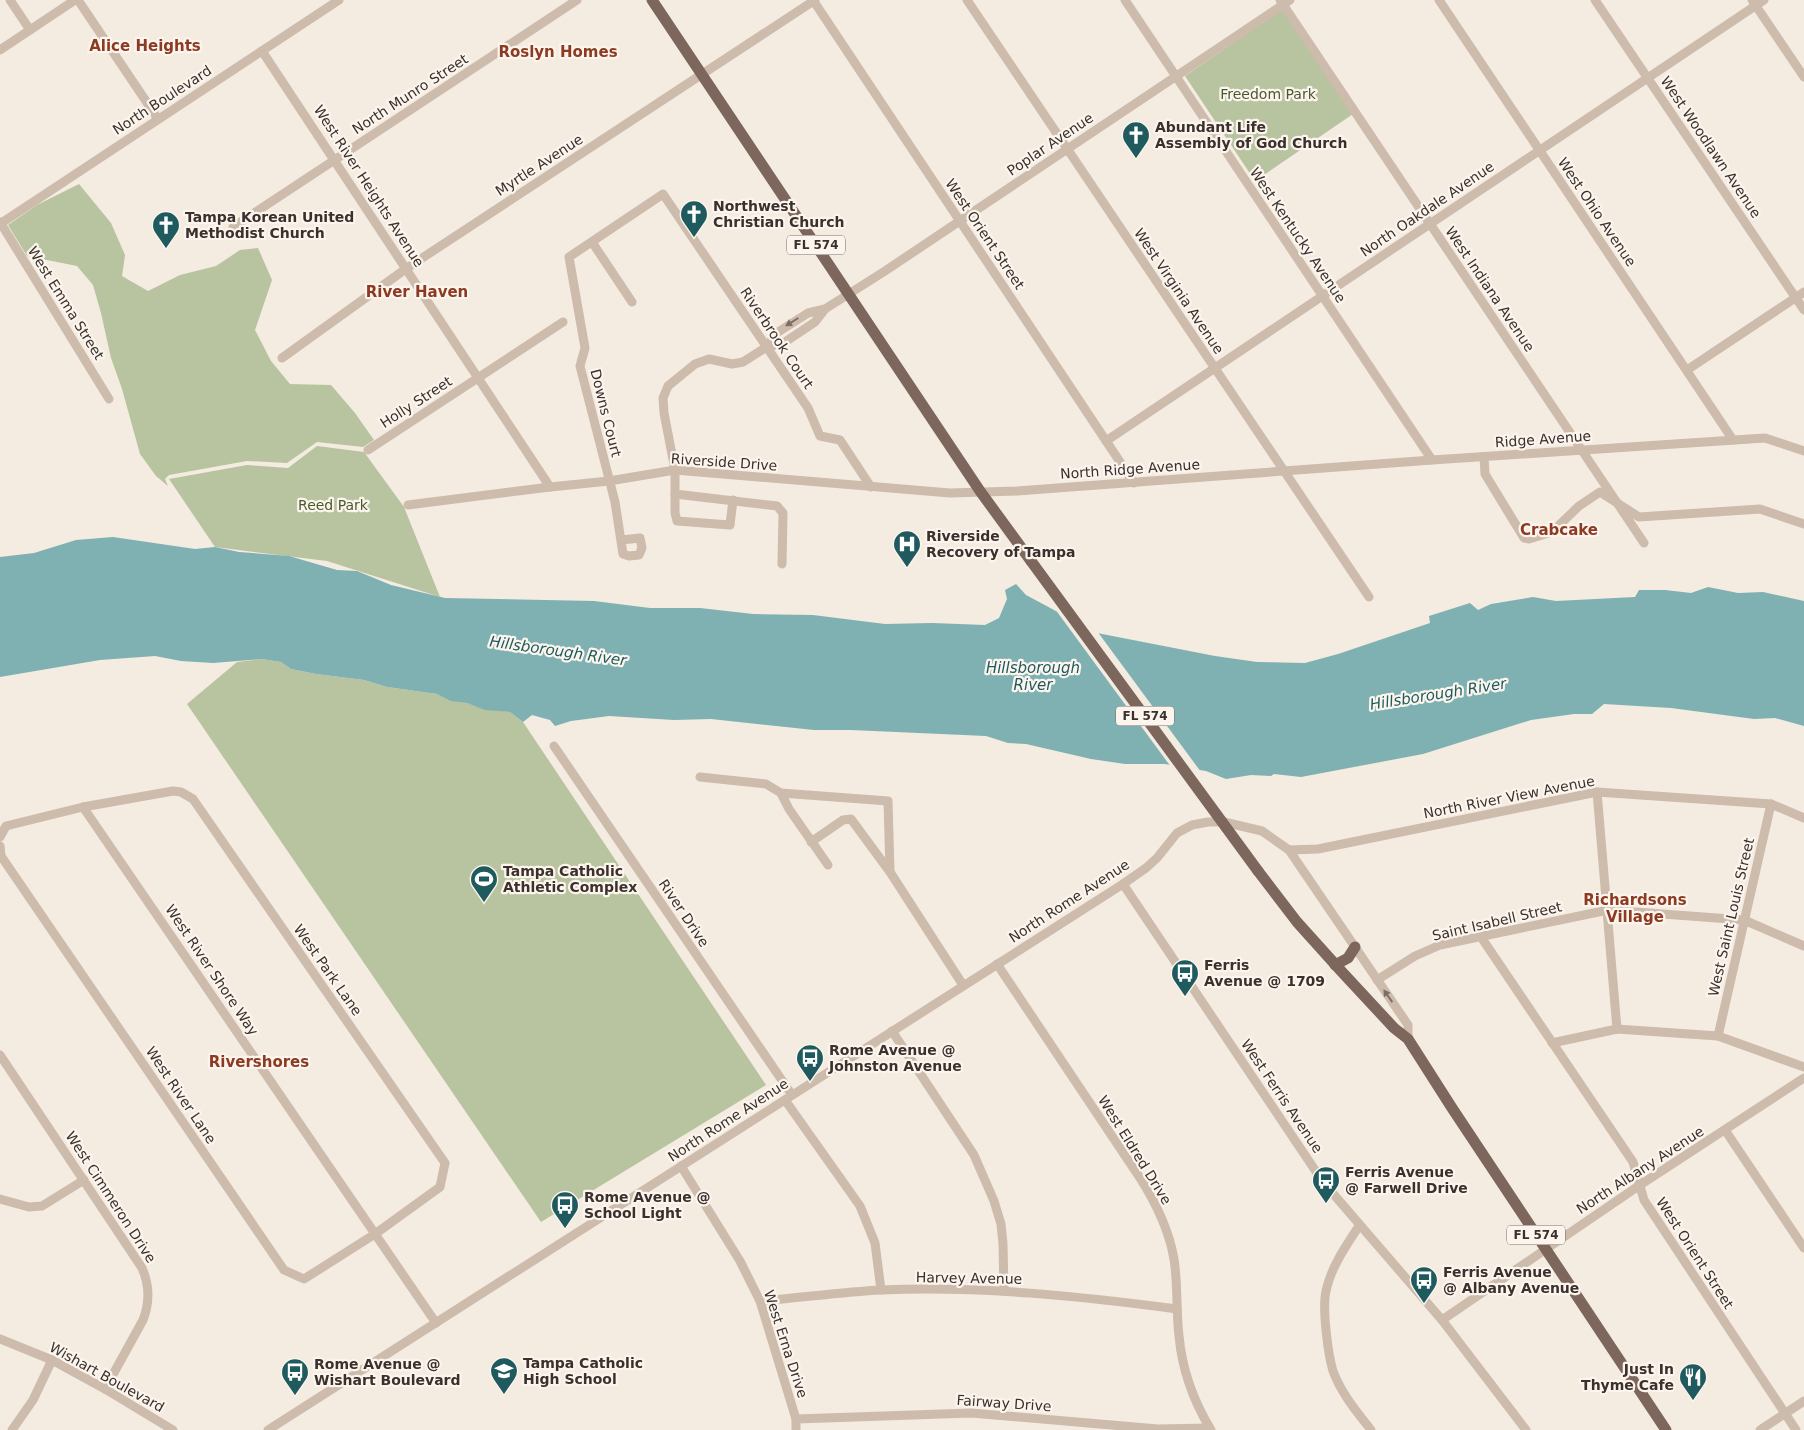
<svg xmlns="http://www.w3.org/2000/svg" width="1804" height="1430" viewBox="0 0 1804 1430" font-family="'DejaVu Sans',sans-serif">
	<rect width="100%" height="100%" fill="#f4ebe1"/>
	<!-- green -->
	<g fill="#b8c4a0">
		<path d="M1283,9L1353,114L1255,181L1185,76Z"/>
		<path d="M79,184L111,223L125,255L122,276L148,291L180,275L216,266L240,250L258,248L272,280L255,330L271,361L290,384L331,385L355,413L374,440L363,447L317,442L287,463L247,461L169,475L165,479L168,486L156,476L140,454L122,389L111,358L101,313L93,285L77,266L27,256L8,225L37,205Z"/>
		<path d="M317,446L364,452L404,507L440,597L327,561L215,547L169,479L247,465L288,468Z"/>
		<path d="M262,659L281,662L291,669L316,674L364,680L387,687L437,694L451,700L467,703L485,709L510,712L523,722L766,1085L541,1222L187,704L237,662Z"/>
	</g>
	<!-- water -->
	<path fill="#7fb0b2" d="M113,537L195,549L215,547L239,552L289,556L337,570L357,571L391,585L445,598L594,601L650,608H700L753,614L813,615L885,624L932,623L985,625L999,618L1007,599L1005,590L1016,584L1026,595L1097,633L1215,656L1257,662L1305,663L1338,654L1430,623L1429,616L1470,603L1478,610L1491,604L1533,597L1556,601L1635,597L1639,590H1665L1691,593L1708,587L1738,593L1763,592L1804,601V726L1775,718L1754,719L1671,708L1604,704L1592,714H1574L1531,720L1423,754L1301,777L1274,774L1271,776L1251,775L1226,779L1206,771L1165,764H1125L1091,759L1026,744L1008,743L986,736L851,730H814L711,719L674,720L609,716L571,721L555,726L550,720L532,715L523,722L510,712L485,710L467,703L451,701L437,694L387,687L364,680L316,674L291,669L281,662L262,659L213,663L181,661L155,656L100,660L0,677V557L34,553L76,540Z"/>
	<!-- pier -->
	<path fill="#f4ebe1" d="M1055,609L1097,631L1201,772L1171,767Z"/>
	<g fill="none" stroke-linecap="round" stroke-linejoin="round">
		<!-- minor -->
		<g stroke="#cdbbac" stroke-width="9">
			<path d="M10,0L30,30"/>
			<path d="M78,0L158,119"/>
			<path d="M813,0L1134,483"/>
			<path d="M967,0L1369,597"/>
			<path d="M1125,0L1432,460"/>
			<path d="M1280,0L1644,543"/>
			<path d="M1439,0L1733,440"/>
			<path d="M1595,0L1804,310"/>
			<path d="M1752,0L1804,77"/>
			<path d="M0,50L75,0"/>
			<path d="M262,51L550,487"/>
			<path d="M0,222L109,399"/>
			<path d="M0,224L339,0"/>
			<path d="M233,227L577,0"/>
			<path d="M592,242L632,302"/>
			<path d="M768,346L775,334L808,313L825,309L885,271L1290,0"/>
			<path d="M282,358L407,268L815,0"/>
			<path d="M1687,370L1804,292"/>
			<path d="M1106,441L1764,0"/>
			<path d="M368,450L563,322"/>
			<path d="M1484,457L1485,474L1524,538L1529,539L1552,532L1579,506L1600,492L1639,517L1760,509L1804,524"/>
			<path d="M675,494L777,506L783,513L782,564"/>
			<path d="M733,500L730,525L677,521L675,513V470L664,413L663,398L668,386L695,364L709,359L732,364L743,362L768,346L782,344L815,322L825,309"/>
			<path d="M408,505L550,487L609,481L675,470L950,493L1017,491L1432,460L1765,438L1804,451"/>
			<path d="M621,540L640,538L642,548L639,555L629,556L623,554L615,502L580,366L585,348L569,257L663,194L808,408L820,436L840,440L871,487"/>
			<path d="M554,746L792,1095"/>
			<path d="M700,777L766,784L781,793L888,801L890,872L963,985"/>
			<path d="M1597,792L1617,1029"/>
			<path d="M781,793L789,809L828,865"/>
			<path d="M83,807L436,1323"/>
			<path d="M0,837L6,826L83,807L173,791L181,792L193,799L445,1163L440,1187L375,1234L304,1279L284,1270L1,856L0,846"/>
			<path d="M811,842L843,820L851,819L890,872"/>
			<path d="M1289,850L1404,1019L1408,1025V1039"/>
			<path d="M1123,884L1323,1182L1442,1320L1526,1430"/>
			<path d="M1481,937L1633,1162L1644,1200L1796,1430"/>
			<path d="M997,964L1140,1178C1156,1203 1169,1230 1174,1259C1178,1284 1176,1311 1179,1336C1182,1369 1194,1402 1211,1430"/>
			<path d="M1377,980L1415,956L1440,945L1608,910L1744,920L1804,946"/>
			<path d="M892,1031L974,1155L994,1201L1001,1224L1003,1244L1004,1291"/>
			<path d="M1718,1036L1771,804"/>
			<path d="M1552,1043L1617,1029L1718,1036L1804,1067"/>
			<path d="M0,1055L142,1268C150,1286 150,1302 143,1320L105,1389"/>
			<path d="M785,1100L860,1206L875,1243L881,1290"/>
			<path d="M1725,1130L1804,1248"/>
			<path d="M681,1166L740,1261L760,1301L796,1419V1430"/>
			<path d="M0,1199L29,1207L42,1206L84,1180"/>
			<path d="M1359,1226C1346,1246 1331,1267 1326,1291C1322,1309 1328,1354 1333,1371C1341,1393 1357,1412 1371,1430"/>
			<path d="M760,1301C800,1298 841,1292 881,1290C981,1286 1079,1296 1177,1309"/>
			<path d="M1442,1320L1640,1185L1804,1078"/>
			<path d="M0,1339L52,1360L105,1389L173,1430"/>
			<path d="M796,1419L971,1413L1158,1429L1210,1428"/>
			<path d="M12,1430L33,1400L52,1360"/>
			<path d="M268,1430L1123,884L1146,868L1157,858L1177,833L1192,825L1208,822H1224L1262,831L1289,850L1318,849L1597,792L1771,804L1804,818"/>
			<path d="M1760,1430L1804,1401"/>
		</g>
		<!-- major -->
		<g stroke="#7d675c" stroke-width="11">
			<path d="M652,0L980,491L1031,561"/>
			<path d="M1258,871L1297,922L1342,972L1394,1028L1408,1039L1452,1108L1666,1430"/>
			<path d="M1335,965L1348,958L1355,947"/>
		</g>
		<!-- major-bridge -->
		<path stroke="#7d675c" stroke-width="11" d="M1031,561L1258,871"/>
	</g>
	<!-- one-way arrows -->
	<defs><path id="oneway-solid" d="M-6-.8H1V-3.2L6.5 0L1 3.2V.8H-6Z" transform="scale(1.25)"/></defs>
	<g fill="#7d6f65">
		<use href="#oneway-solid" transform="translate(792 322) rotate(148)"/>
		<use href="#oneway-solid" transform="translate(1388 996) rotate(-125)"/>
	</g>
	<!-- icons -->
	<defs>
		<g id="church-pin" transform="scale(1.4375)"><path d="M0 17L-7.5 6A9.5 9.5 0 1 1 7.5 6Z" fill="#1f5a5e" stroke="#fbf5ee"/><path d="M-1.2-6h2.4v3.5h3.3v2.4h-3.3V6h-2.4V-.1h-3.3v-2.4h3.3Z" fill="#fff"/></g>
		<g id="hospital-pin" transform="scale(1.4375)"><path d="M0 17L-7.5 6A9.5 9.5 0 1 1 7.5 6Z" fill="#1f5a5e" stroke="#fbf5ee"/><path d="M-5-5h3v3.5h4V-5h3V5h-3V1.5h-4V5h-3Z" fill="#fff"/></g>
		<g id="stadium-pin" transform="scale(1.4375)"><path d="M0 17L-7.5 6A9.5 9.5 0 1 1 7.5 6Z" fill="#1f5a5e" stroke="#fbf5ee"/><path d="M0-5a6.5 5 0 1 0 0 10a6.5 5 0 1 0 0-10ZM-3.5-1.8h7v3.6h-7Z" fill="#fff"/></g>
		<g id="bus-pin" transform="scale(1.4375)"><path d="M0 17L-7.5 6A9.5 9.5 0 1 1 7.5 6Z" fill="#1f5a5e" stroke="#fbf5ee"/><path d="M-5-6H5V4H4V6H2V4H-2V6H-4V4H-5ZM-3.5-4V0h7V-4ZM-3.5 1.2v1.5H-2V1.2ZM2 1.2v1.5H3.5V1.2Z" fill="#fff"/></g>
		<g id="school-pin" transform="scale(1.4375)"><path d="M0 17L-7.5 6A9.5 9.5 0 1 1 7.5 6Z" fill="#1f5a5e" stroke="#fbf5ee"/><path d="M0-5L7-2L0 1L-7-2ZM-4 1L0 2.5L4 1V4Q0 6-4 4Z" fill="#fff"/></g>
		<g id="restaurant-pin" transform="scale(1.4375)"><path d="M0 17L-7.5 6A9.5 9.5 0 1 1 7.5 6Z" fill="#1f5a5e" stroke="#fbf5ee"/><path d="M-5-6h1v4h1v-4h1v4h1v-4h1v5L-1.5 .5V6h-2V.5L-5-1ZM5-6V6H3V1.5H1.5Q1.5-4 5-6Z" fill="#fff"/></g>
	</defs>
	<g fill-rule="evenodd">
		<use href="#church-pin" x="1136" y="135"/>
		<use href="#church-pin" x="694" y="214"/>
		<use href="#church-pin" x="166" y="225"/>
		<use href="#hospital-pin" x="907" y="544"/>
		<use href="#stadium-pin" x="484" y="879"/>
		<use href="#bus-pin" x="1185" y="973"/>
		<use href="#bus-pin" x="810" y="1058"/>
		<use href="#bus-pin" x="1326" y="1180"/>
		<use href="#bus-pin" x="565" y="1205"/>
		<use href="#bus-pin" x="1424" y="1280"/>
		<use href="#school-pin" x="504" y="1371"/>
		<use href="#bus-pin" x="295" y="1372"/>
		<use href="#restaurant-pin" x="1693" y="1377"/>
	</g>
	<g text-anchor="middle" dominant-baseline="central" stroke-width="4.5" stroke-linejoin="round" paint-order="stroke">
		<!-- shield labels -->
		<g fill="#fbf5ee" stroke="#756b66" stroke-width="1">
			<rect x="787" y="235.5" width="58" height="19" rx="4"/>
			<rect x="1116" y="706.5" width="58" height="19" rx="4"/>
			<rect x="1507" y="1225.5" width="58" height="19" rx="4"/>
		</g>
		<g font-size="12" font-weight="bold" fill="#3b302b">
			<text x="816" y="245">FL 574</text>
			<text x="1145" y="716">FL 574</text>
			<text x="1536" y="1235">FL 574</text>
		</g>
		<!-- street labels -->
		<g font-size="14" fill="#3b302b" stroke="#fbf5ee">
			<text transform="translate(410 94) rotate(-33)">North Munro Street</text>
			<text transform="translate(162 100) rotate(-33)">North Boulevard</text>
			<text transform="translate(1050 144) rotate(-34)">Poplar Avenue</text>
			<text transform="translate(1711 147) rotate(56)">West Woodlawn Avenue</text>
			<text transform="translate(539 165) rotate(-33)">Myrtle Avenue</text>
			<text transform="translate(369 186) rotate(57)">West River Heights Avenue</text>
			<text transform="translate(1427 209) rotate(-34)">North Oakdale Avenue</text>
			<text transform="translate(1597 212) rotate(56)">West Ohio Avenue</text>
			<text transform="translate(985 234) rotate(56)">West Orient Street</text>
			<text transform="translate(1298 235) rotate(56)">West Kentucky Avenue</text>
			<text transform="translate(1490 289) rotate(56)">West Indiana Avenue</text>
			<text transform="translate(1179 291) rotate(56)">West Virginia Avenue</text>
			<text transform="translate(66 303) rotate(58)">West Emma Street</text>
			<text transform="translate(777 338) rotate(56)">Riverbrook Court</text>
			<text transform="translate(416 402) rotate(-33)">Holly Street</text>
			<text transform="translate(606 413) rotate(76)">Downs Court</text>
			<text transform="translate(1543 439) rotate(-4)">Ridge Avenue</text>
			<text transform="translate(724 462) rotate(4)">Riverside Drive</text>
			<text transform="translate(1130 469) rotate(-4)">North Ridge Avenue</text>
			<text transform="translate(1509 797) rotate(-11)">North River View Avenue</text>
			<text transform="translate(1069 901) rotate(-33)">North Rome Avenue</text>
			<text transform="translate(684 913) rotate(56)">River Drive</text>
			<text transform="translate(1731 917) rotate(-77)">West Saint Louis Street</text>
			<text transform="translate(1497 921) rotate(-13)">Saint Isabell Street</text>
			<text transform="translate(212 970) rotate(56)">West River Shore Way</text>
			<text transform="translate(328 970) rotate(55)">West Park Lane</text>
			<text transform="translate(181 1095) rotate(56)">West River Lane</text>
			<text transform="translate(1282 1096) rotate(56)">West Ferris Avenue</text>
			<text transform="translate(728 1120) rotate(-33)">North Rome Avenue</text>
			<text transform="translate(1135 1150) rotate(58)">West Eldred Drive</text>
			<text transform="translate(1640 1170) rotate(-33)">North Albany Avenue</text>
			<text transform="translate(111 1197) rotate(57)">West Cimmeron Drive</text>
			<text transform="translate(1695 1253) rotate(57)">West Orient Street</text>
			<text transform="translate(969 1278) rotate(1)">Harvey Avenue</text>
			<text transform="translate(786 1344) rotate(72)">West Erna Drive</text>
			<text transform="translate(107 1377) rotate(29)">Wishart Boulevard</text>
			<text transform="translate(1004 1403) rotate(4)">Fairway Drive</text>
		</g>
		<!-- park labels -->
		<g font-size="14" fill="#4a5a2e" stroke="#fbf5ee">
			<text x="1268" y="94">Freedom Park</text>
			<text x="333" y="505">Reed Park</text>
		</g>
		<!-- poi labels -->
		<g font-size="14" font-weight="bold" fill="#3b302b" stroke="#fbf5ee" text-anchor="start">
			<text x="1155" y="127">Abundant Life<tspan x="1155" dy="16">Assembly of God Church</tspan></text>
			<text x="713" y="206">Northwest<tspan x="713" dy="16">Christian Church</tspan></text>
			<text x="185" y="217">Tampa Korean United<tspan x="185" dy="16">Methodist Church</tspan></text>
			<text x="926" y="536">Riverside<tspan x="926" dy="16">Recovery of Tampa</tspan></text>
			<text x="503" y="871">Tampa Catholic<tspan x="503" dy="16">Athletic Complex</tspan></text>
			<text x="1204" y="965">Ferris<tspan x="1204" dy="16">Avenue @ 1709</tspan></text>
			<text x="829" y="1050">Rome Avenue @<tspan x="829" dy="16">Johnston Avenue</tspan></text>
			<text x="1345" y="1172">Ferris Avenue<tspan x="1345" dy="16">@ Farwell Drive</tspan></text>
			<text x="584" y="1197">Rome Avenue @<tspan x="584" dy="16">School Light</tspan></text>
			<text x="1443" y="1272">Ferris Avenue<tspan x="1443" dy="16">@ Albany Avenue</tspan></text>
			<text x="523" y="1363">Tampa Catholic<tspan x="523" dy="16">High School</tspan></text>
			<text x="314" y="1364">Rome Avenue @<tspan x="314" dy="16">Wishart Boulevard</tspan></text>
			<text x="1674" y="1369" text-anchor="end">Just In<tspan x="1674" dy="16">Thyme Cafe</tspan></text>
		</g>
		<!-- neighbourhood labels -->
		<g font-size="15" font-weight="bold" fill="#8c3b22" stroke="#fbf5ee">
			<text x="145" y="46">Alice Heights</text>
			<text x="558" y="52">Roslyn Homes</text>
			<text x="417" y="292">River Haven</text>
			<text x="1559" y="530">Crabcake</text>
			<text x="1635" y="900">Richardsons<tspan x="1635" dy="17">Village</tspan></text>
			<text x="259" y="1062">Rivershores</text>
		</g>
		<!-- water labels -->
		<g font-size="15" font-style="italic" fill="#1f5a5e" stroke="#fbf5ee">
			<text transform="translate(558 651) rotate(8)">Hillsborough River</text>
			<text x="1033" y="668">Hillsborough<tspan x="1033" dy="17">River</tspan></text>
			<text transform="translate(1438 694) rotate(-9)">Hillsborough River</text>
		</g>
	</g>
</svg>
